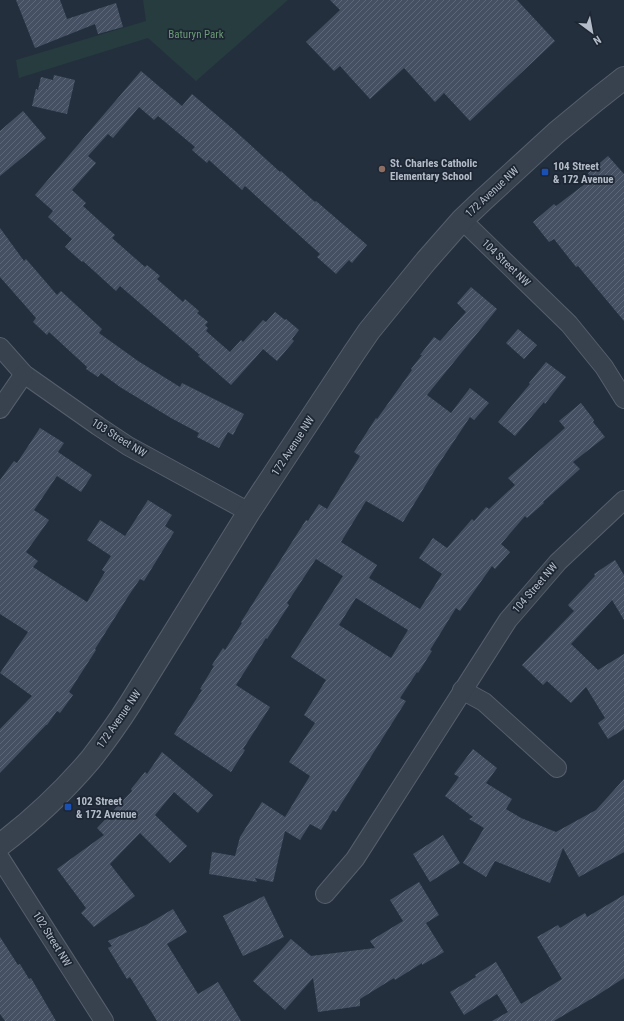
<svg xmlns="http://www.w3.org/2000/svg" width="624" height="1021" viewBox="0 0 624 1021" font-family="'Roboto Condensed',sans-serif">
	<defs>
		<pattern id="building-hatch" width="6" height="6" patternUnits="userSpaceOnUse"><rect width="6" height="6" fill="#455162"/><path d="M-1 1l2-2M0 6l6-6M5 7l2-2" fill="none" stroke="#5d6877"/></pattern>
	</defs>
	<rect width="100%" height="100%" fill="#242f3e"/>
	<!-- park -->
	<path fill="#263c3f" d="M143,0H288L196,81L148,38L19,78L16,60L146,21Z"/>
	<!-- building -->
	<g fill="url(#building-hatch)" fill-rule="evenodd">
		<path d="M16,0H60L67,19L116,3L123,27L98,34L95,24L35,48Z"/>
		<path d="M330,0H517L555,41L470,121L444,93L435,102L404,68L370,99L340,66L334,71L306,42L340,10Z"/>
		<path d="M141,71L182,106L192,94L234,130L280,172L281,171L315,202L316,201L367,245L352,263L349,260L336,274L317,257L320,254L245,186L242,190L209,160L207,163L192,150L195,147L158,116L154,120L139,107L113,138L108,134L88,156L96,163L72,190L86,203L83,206L115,235L112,238L145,267L147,265L160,276L157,279L183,302L185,299L199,311L197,313L208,322L205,325L208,328L206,331L230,352L241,340L243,342L263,320L266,322L275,312L285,320L286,319L299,330L292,339L294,341L277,361L263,349L231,385L198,356L200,355L120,286L116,291L83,261L82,262L65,247L72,239L48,217L53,211L35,195Z"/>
		<path d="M54,75L75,80L67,114L32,106L36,89L38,90L41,77L53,80Z"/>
		<path d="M23,111L46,138L0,176V131Z"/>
		<path d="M608,156L624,174V321L578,266L576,267L554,239L549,242L533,222L554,204L556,206L585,184L582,181L589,175L588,173Z"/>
		<path d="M0,228L24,261L26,259L57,295L61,291L102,329L99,333L138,361L180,387L182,383L244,414L233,435L228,432L219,448L197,437L199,433L171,418L120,387L101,373L98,377L86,369L87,367L49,332L47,335L33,322L36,318L0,277Z"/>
		<path d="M471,287L497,309L427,395L451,413L470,388L489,403L474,420L470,417L436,468L403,522L366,501L341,542L377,565L369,578L420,609L442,574L419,558L433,538L447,548L472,519L474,521L486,507L489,509L515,485L508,478L565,428L559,421L581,403L594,420L593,422L605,437L573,462L580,469L543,502L544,503L527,518L525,516L501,544L510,552L495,569L492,566L460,611L456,608L430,650L432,651L418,673L417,672L400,698L406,701L336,812L333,810L321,830L310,824L300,840L285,831L273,882L255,878L257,882L209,874L212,852L235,856L240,837L262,802L285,817L310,776L289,762L315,723L304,715L326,680L291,657L343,576L316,559L287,603L289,605L267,639L266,638L236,685L270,707L243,749L245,750L231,772L174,734L202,690L200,689L214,666L212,665L223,648L225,650L242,623L241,622L306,520L308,521L319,504L327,509L360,456L354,452L376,418L377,419L412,370L411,369L422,355H420L434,337L440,341L466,312L457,303ZM356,598L408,630L391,658L339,625Z"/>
		<path d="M518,329L537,345L524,359L506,343Z"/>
		<path d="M546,362L566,377L545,404L544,402L515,436L498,422L530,384L529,383Z"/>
		<path d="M40,428L64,443L58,452L92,475L81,492L57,476L34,510L49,520L26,552L38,561L33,567L87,602L105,572L102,570L111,556L87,540L100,520L125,536L148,500L172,515L165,526L174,532L144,581L140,579L129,595L95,649L96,650L69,692L73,695L60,713L57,711L47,725H46L0,773V729L32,696L0,673L28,632L0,614V480L14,461L17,463Z"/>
		<path d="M615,560L624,575V620L612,600L571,644L598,670L624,654V729L608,739L598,723L605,718L586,687L571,703L547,681L543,685L522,665L574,611L568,605L595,576L594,574Z"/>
		<path d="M473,749L497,768L486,783L512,799L506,809L521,818L556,832L596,810L624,779V852L579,877L563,848L550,883L495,861L486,877L463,863L484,828L469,819L473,817L445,796L459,777L454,774Z"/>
		<path d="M162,752L213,795L198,813L174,792L155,815L187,846L170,863L140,833L110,864L135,896L94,927L81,913L86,908L57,869L104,835L97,828L132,791L131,789L145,772L147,774Z"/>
		<path d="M443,835L460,863L430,882L413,854Z"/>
		<path d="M419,882L439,915L426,923L444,952L422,965V963L395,980L394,978L360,999V1006L318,1012L313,978L285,1010L253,981L291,939L311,956L375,948L370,941L403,921L390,900Z"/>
		<path d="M624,895V978L596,996L554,1021H492L508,1012L497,994L464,1015L450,992L476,977L475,975L496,962L521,1004L562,979L537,937L558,925L560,928L585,913L587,917Z"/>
		<path d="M264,896L284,937L243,956L223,916Z"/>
		<path d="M173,909L187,932L167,944L198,994L218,982L241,1021H157L130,977L127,979L108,948L112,946L108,941L146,925Z"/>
		<path d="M0,937L18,965L20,964L29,979L31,978L56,1021H5L0,1014Z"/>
	</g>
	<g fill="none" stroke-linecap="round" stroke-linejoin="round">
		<!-- minor casing -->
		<g stroke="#565f6c" stroke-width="20">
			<g id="minor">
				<path d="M462,220L569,324L604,367L624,399"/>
				<path d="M0,347L24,374L98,426L128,446L249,512"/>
				<path d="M0,409L24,374"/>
				<path d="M462,690L484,702L557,768"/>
				<path d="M0,858L104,1021"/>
				<path d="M325,894L355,859L508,620L558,562L624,500"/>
			</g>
		</g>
		<!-- tertiary casing -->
		<g stroke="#565f6c" stroke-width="24">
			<path id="tertiary" d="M0,845C33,820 64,791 91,759C105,741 118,723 130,704L249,512L354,353L369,331L426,261L462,220L483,200L556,133L596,100L624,78"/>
		</g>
		<!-- minor -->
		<use href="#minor" stroke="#38414e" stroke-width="18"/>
		<!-- tertiary -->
		<use href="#tertiary" stroke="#38414e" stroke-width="22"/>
	</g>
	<!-- markers -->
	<circle fill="#8d6e63" stroke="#1d2633" stroke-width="1.5" cx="382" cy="169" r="4"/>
	<g fill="#1a4fb4" stroke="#1d2633" stroke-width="1.5">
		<rect x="541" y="168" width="8" height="8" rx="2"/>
		<rect x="64" y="803" width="8" height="8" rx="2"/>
	</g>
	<g text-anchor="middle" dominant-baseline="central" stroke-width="3.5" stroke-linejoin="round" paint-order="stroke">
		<!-- park labels -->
		<g font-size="11" fill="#6b9a76" stroke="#1d2633">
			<text x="196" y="34">Baturyn Park</text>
		</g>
		<!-- poi labels -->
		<g font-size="11" font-weight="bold" fill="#b4bcc9" stroke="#1d2633" text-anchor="start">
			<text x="390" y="163">St. Charles Catholic<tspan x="390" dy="13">Elementary School</tspan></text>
			<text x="553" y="166">104 Street<tspan x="553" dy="13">&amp; 172 Avenue</tspan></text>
			<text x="76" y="801">102 Street<tspan x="76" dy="13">&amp; 172 Avenue</tspan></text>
		</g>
		<!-- street labels -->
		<g font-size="11" fill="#b4bcc9" stroke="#1d2633">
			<text transform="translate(492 192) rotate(-43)">172 Avenue NW</text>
			<text transform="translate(506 263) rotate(44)">104 Street NW</text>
			<text transform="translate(119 438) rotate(32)">103 Street NW</text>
			<text transform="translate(293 446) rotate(-57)">172 Avenue NW</text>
			<text transform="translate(535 588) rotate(-49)">104 Street NW</text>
			<text transform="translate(119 719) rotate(-55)">172 Avenue NW</text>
			<text transform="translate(52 939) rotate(58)">102 Street NW</text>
		</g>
	</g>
	<!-- north arrow -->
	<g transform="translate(592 32) rotate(148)" stroke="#1d2633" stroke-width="3" paint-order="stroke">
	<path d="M0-3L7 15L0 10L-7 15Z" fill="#b4bcc9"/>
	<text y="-6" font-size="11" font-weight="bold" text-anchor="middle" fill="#b4bcc9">N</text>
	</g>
</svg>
